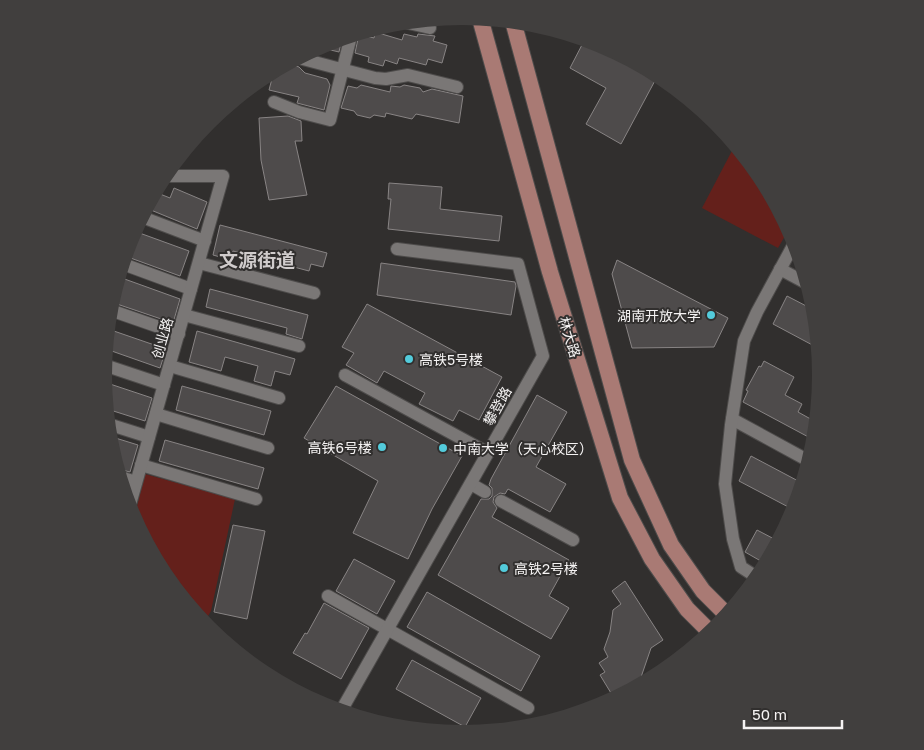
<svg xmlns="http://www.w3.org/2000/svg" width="924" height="750" viewBox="0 0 924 750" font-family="'Golos Text','Noto Sans SC',sans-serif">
	<rect width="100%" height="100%" fill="#312f2e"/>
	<!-- green -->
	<g fill="#64201b">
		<path d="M735,145L760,176L789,229L778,248L702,208Z"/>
		<path d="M145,474L235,499L211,611L204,623L164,574L134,518Z"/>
	</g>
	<!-- building -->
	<g fill="#4e4b4b" stroke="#888484">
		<path d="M375,32L402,40L404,34L417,37L418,34L435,36L433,41L447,45L442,63L428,59L426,65L399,58L397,64L385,60L383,66L368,62L369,57L355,53L359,34L374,38Z"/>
		<path d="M342,38L339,52L318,47L325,43Z"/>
		<path d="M585,39L600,44L658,75L621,144L586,124L606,88L570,68Z"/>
		<path d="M288,63L299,67L305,73L327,79L330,85L324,110L297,103L299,97L269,90L274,71Z"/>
		<path d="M361,85L390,92L391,86L400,87L404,85L420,88L423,92L432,89L463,96L459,123L416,114L412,119L386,113L385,117L374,115L370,118L357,115L354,111L341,108L348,86L357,88Z"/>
		<path d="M288,116L301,121L302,141H295L307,195L269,200L261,160L259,118Z"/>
		<path d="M389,183L442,187L440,209L502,216L499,241L388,229L391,199H388Z"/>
		<path d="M174,188L207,202L197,229L146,208L155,192L170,198Z"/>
		<path d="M220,225L327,253L323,267L311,264L309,271L233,251L231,260L213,255Z"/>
		<path d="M134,231L189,251L180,276L125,256Z"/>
		<path d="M617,260L728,318L714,347L632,348L612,274Z"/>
		<path d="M381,263L515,282L516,286L511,315L377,295Z"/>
		<path d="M119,277L180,299L173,323L111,302Z"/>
		<path d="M210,289L308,315L302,339L286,334L287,328L206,307Z"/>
		<path d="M787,296L814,310L818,348L773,324Z"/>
		<path d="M367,304L502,377L479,420L459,410L453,421L419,404L425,393L384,371L377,383L346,365L354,353L342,347Z"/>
		<path d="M108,329L166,349L160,368L106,349Z"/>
		<path d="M197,331L295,359L290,375L275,371L271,386L254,381L258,366L225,357L221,371L189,362Z"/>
		<path d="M764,361L794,377L785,395L802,404L798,412L816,422L814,440L743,402L748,391L746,390L759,366L761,367Z"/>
		<path d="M104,382L152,398L145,421L107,409Z"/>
		<path d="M182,386L271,411L264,435L176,410Z"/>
		<path d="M336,386L462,456L432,509L408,559L353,533L378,481L304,438Z"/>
		<path d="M537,395L567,412L536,467L566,484L550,512L508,489L505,494L500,493L494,497L493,502L497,508L492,517L569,560L549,596L569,608L551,639L438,575L481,499H489L492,496V488L489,485L491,479Z"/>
		<path d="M109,436L138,445L130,472L118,469L110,445Z"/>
		<path d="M165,440L264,468L258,489L159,461Z"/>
		<path d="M751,456L802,483L794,510L739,481Z"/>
		<path d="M233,525L265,531L247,619L214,612Z"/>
		<path d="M757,530L778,541L766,564L745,552Z"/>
		<path d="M354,559L395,581L377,614L336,591Z"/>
		<path d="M625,581L663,640L651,648L638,686L614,698L600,675L605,672L599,663L608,657L604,649L610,632L613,610L621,604L612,591Z"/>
		<path d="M427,592L540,656L521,691L407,627Z"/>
		<path d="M324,603L369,628L341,679L293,653L305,633L307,634Z"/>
		<path d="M412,660L481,698L465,727L396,689Z"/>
	</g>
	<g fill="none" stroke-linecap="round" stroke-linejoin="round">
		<!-- minor casing -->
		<g stroke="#4e4c4b" stroke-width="14">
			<g id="minor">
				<path d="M404,22L430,28"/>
				<path d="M299,58L375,78L386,79L408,75L457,87"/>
				<path d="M274,102L299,112L330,120L351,36"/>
				<path d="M142,217L205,241"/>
				<path d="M199,263L314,293"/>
				<path d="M123,264L191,289"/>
				<path d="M780,269L808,284"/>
				<path d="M110,310L179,334"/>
				<path d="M184,315L299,346"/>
				<path d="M104,365L164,385"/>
				<path d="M170,366L279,398"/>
				<path d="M345,375L488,453"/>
				<path d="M156,414L268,448"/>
				<path d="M732,419L809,461"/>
				<path d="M108,424L149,437"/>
				<path d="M141,465L256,499"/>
				<path d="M120,477L136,482"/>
				<path d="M471,484L485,492"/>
				<path d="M501,501L573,540"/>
				<path d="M129,508L223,176H164"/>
				<path d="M758,578L741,567L733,539L725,484L731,425L744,341L757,312L795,242"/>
				<path d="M328,596L528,708"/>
				<path d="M341,711L543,356L518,264L397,249"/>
			</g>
		</g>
		<!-- major casing -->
		<g stroke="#4e4c4b" stroke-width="18">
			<g id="major">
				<path d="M480,18L550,272L620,498L652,559L687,609L711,633"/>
				<path d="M513,21L632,460L671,545L703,591L727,615"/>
			</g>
		</g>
		<!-- minor -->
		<use href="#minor" stroke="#7a7776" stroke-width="12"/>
		<!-- major -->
		<use href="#major" stroke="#a97a74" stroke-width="16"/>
	</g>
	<!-- markers -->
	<g fill="#53cbdb" stroke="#312f2e" stroke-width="2">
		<circle cx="711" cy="315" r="5"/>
		<circle cx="409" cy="359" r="5"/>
		<circle cx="382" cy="447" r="5"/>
		<circle cx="443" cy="448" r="5"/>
		<circle cx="504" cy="568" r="5"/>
	</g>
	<g text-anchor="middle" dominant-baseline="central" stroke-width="4" stroke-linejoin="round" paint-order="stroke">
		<!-- poi labels -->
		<g font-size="14" fill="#f5f3f3" stroke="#312f2e" text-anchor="start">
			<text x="701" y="315" text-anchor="end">湖南开放大学</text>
			<text x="419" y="359">高铁5号楼</text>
			<text x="372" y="447" text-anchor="end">高铁6号楼</text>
			<text x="453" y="448">中南大学（天心校区）</text>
			<text x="514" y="568">高铁2号楼</text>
		</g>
		<!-- street labels -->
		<g font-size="14" fill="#f5f3f3" stroke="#312f2e">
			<text transform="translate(570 337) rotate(73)">林大路</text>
			<text transform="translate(162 338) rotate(-74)">创业路</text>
			<text transform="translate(497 406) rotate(-61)">攀登路</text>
		</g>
		<!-- district labels -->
		<g font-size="19" font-weight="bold" fill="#d0cccc" stroke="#312f2e">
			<text x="257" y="259">文源街道</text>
		</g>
	</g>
	<!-- crop -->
	<path d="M0 0H924V750H0ZM112 375a350 350 0 1 1 700 0a350 350 0 1 1-700 0Z" fill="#413f3e" fill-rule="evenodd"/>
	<!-- scale -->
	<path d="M744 720v8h98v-8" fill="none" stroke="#f5f3f3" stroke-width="2.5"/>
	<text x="752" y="720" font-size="15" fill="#f5f3f3" stroke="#312f2e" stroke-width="4" paint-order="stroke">50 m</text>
</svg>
